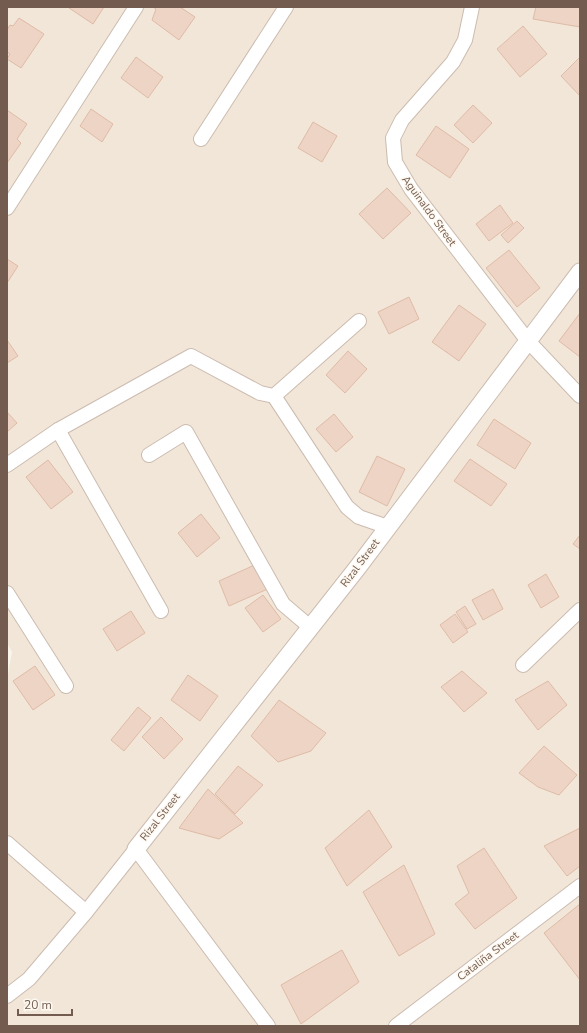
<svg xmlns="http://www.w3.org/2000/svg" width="587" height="1033" viewBox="0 0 587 1033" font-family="'Nunito Sans',sans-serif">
	<rect width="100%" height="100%" fill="#fbf4ea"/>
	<!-- residential -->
	<path fill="#f2e6d9" d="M7,7H580V1026H7V679L12,652L7,643Z"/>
	<!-- building -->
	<g fill="#edd4c4" stroke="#dfbba6">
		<path d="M69,7H104L93,24L69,8Z"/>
		<path d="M153,7H180L195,17L179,40L152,20L156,9Z"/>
		<path d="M536,7H580V27L533,19Z"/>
		<path d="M19,18L44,34L21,68L7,59L10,54L7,52V30L10,25L13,26Z"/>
		<path d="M523,26L547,54L520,77L497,49Z"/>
		<path d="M136,57L163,77L148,98L121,78Z"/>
		<path d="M580,57V96L561,76Z"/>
		<path d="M473,105L492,123L473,143L454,125Z"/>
		<path d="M91,109L113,124L102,142L80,126Z"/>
		<path d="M7,110L27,124L17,139L21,143L7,163Z"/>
		<path d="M313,122L337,136L322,162L298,148Z"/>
		<path d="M436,126L469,149L450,178L416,155Z"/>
		<path d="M387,188L411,213L383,239L359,214Z"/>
		<path d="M500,205L513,223L489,241L476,224Z"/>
		<path d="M517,221L524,228L508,243L501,235Z"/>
		<path d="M509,250L540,288L517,307L486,268Z"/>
		<path d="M7,259L18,266L7,283Z"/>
		<path d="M409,297L419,319L389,334L378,312Z"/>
		<path d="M459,305L486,324L459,361L432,342Z"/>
		<path d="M580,313V357L559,341Z"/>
		<path d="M7,340L18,356L7,363Z"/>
		<path d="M348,351L367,369L345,393L326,375Z"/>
		<path d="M7,412L17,423L7,432Z"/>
		<path d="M334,414L353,437L336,452L316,429Z"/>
		<path d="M494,419L531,443L515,469L477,445Z"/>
		<path d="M377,456L405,469L387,506L359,492Z"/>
		<path d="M470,459L507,484L491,506L454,481Z"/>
		<path d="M48,460L73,492L51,509L26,477Z"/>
		<path d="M201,514L220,538L197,557L178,533Z"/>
		<path d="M580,535V549L573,544Z"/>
		<path d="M259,563L270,588L229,606L219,581Z"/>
		<path d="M546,574L559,597L541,608L528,585Z"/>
		<path d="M493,589L503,609L483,620L472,600Z"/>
		<path d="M263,595L281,619L263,632L245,608Z"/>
		<path d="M465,606L476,624L467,629L456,612Z"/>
		<path d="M131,611L145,633L117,651L103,629Z"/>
		<path d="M455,614L468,632L453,643L440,625Z"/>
		<path d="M35,666L55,695L33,710L13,681Z"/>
		<path d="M462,671L487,693L464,712L441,687Z"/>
		<path d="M188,675L218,696L200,721L171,700Z"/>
		<path d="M548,681L567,705L538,730L515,700Z"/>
		<path d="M279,700L326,733L311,751L278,762L251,736Z"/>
		<path d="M138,707L151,718L124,751L111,740Z"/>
		<path d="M161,717L183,739L164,759L142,737Z"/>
		<path d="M544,746L577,775L559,795L538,787L519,773Z"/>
		<path d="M238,766L263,785L235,814L215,794Z"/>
		<path d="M208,789L243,823L219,839L179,828Z"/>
		<path d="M369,810L392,847L347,886L325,848Z"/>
		<path d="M580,828V866L567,876L544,846Z"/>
		<path d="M484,848L517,898L475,929L455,904L469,893L457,866Z"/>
		<path d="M404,865L435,934L399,956L363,892Z"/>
		<path d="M580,904V980L544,933Z"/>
		<path d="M342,950L359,982L301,1024L281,985Z"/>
	</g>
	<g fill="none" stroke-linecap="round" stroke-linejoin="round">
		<!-- minor casing -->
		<g stroke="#ccbcb0" stroke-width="16">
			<g id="minor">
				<path d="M472,7L465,40L453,62L402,120L393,138L395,162L411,189L528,341L580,396"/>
				<path d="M201,139L286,7"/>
				<path d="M7,208L136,7"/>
				<path d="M274,396L347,507L359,517L388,527"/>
				<path d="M58,430L161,611"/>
				<path d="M149,455L186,432L283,604L310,627"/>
				<path d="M7,465L58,430L191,356L260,393L274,396L359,321"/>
				<path d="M7,593L66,686"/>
				<path d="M523,665L580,610"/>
				<path d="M7,843L86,912"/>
				<path d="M7,996L29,979L86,912L136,849L268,1026"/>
				<path d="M396,1026L580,886"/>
			</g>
		</g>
		<!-- tertiary casing -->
		<g stroke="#ccbcb0" stroke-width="19">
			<path id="tertiary" d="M136,849L358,567L580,272"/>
		</g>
		<!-- minor -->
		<use href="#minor" stroke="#fff" stroke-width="14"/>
		<!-- tertiary -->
		<use href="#tertiary" stroke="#fff" stroke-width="17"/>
	</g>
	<g text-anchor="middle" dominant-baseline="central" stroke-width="3" stroke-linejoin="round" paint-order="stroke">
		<!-- street labels -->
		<g font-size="11" fill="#735c4f" stroke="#fdf8f0">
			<text transform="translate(429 211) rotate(54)">Aguinaldo Street</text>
			<text transform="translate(360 563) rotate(-53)">Rizal Street</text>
			<text transform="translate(160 817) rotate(-52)">Rizal Street</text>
			<text transform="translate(488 956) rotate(-37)">Cataliña Street</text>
		</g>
	</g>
	<!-- border -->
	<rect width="587" height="1033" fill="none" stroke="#735c4f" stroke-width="16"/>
	<!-- scale -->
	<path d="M18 1009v6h54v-6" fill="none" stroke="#735c4f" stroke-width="2"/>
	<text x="24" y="1009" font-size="12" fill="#735c4f" stroke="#fdf8f0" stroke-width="3" paint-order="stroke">20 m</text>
</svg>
